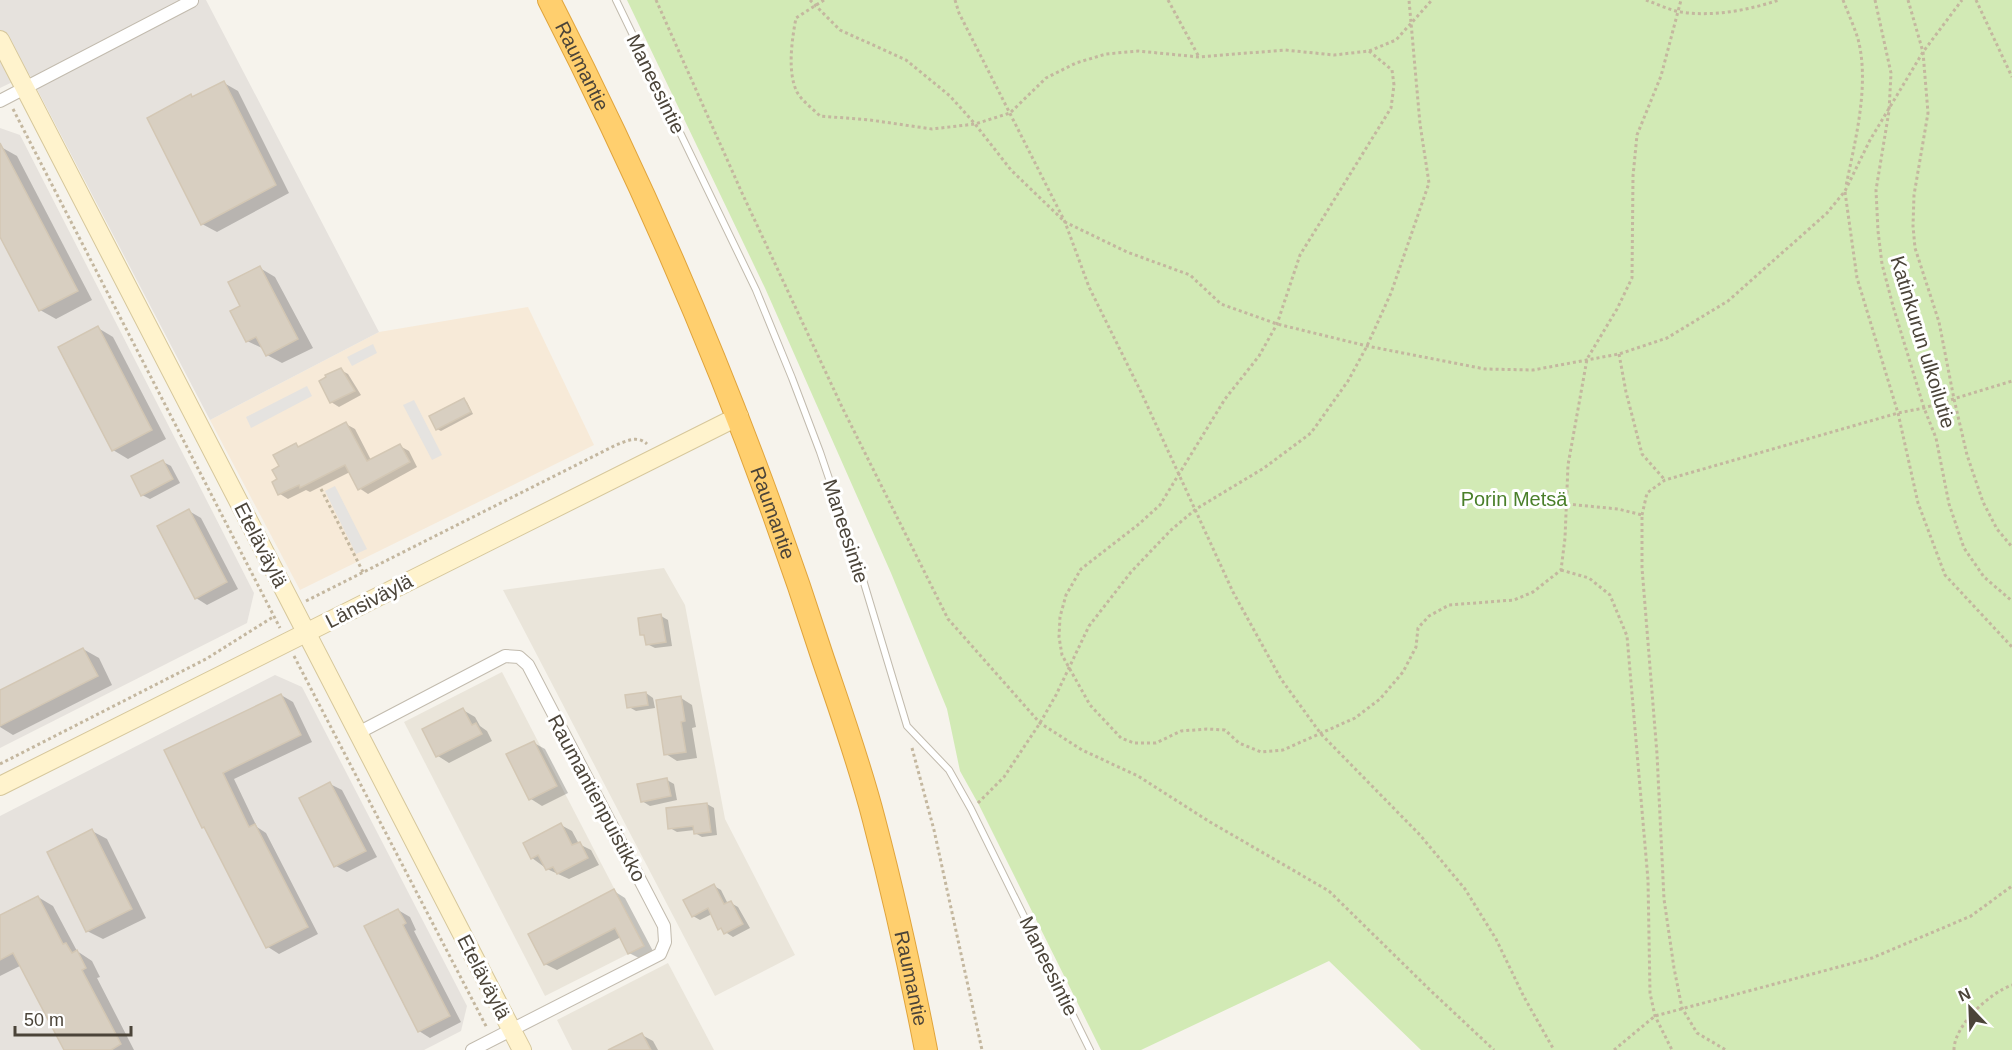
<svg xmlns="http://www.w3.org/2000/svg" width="2012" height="1050" viewBox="0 0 2012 1050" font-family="Arial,sans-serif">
	<rect width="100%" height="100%" fill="#f6f3ec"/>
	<!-- residential -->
	<g fill="#eae5da">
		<path d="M664,568L685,605L725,819L795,955L715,996L503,590Z"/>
		<path d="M502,672L644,946L545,996L404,722Z"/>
		<path d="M668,963L714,1050H572L557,1020Z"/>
	</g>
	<!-- commercial -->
	<path fill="#f7ead8" d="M528,307L594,445L300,590L210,420L379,332Z"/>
	<!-- industrial -->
	<g fill="#e6e2dd">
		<path d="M0,0H206L379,332L210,420L29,74L0,88Z"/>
		<path d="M0,128L20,135L254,593L247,623L0,748Z"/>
		<path d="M275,675L302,687L467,1006L461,1031L424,1050H0V816Z"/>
	</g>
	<!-- green -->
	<path fill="#d2eab5" d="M627,0H2012V1050H1421L1329,961L1141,1050H1101L979,805L960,771L947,709L891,573L765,288Z"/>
	<!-- parking -->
	<g fill="#e5e3e0">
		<path d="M373,344L377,353L352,366L347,357Z"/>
		<path d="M307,386L312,396L251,428L246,417Z"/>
		<path d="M414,400L442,455L432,460L403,405Z"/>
		<path d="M335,486L367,549L356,554L325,491Z"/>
	</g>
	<!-- shadow -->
	<g fill="#0003">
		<path d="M224,83L238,91L289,193L217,232L202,224L191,96L194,98Z"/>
		<path d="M1,147L17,156L92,300L56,319L40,310L0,234Z"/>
		<path d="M260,268L275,277L313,348L282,363L267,355L264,349L247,341L242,307Z"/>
		<path d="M98,328L113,337L166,439L128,459L113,450Z"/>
		<path d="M341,370L348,374L361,395L339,407L331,402Z"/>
		<path d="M464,400L467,402L473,414L441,431L437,429L431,417Z"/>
		<path d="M346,424L355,429L371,460L400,446L409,451L417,467L368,494L359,488L350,472L310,492L306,490L288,499L280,494L274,483L279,480L281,466L296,445L301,447Z"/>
		<path d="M163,462L171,466L180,483L150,499L142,495Z"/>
		<path d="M189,511L201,518L238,589L207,605L196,598Z"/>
		<path d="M661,616L668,620L672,646L655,648L647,644L646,637L642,634Z"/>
		<path d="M83,649L99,658L112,685L13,735L0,727V692Z"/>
		<path d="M646,693L653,698L655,708L636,711L629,707Z"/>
		<path d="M281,695L293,702L312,742L234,779L257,827L266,833L318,934L279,954L268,947L207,829L203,827L166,751Z"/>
		<path d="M681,698L692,705L696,727L692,728L697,758L677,761L666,754Z"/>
		<path d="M463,710L475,717L480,726L487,731L492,741L449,763L438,756Z"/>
		<path d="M534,743L545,749L568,793L542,806L531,799Z"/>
		<path d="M667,780L674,784L677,800L650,806L642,801Z"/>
		<path d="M330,784L342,790L377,857L347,872L336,866Z"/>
		<path d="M707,804L714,808L717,835L702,837L695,833V830L677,832L670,828Z"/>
		<path d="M561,825L572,831L579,844L591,850L599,865L569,879L547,869L532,858Z"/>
		<path d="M92,831L107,839L146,918L103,939L87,931Z"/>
		<path d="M714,886L721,890L728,904L731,903L738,907L750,928L733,937L719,928L712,914L700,920L693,916Z"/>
		<path d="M614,891L625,898L654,953L641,959L629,953L621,937L557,970L545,964Z"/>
		<path d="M38,897L53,906L77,951L92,961L100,977L97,978L134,1050H66L22,965L0,976V917Z"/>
		<path d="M398,910L410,917L416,930L414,931L461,1022L430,1038L419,1031Z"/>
		<path d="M642,1035L653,1041L658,1050H611Z"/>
	</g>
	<!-- building -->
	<g fill="#d8cfc1" stroke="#d3c7b4" stroke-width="1.5">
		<path d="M224,81L276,185L201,225L147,118L191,94L192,97Z"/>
		<path d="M0,143L78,291L39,311L0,237Z"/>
		<path d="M260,266L298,339L266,356L256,337L246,342L230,311L240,306L228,282Z"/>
		<path d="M98,326L152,430L112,451L58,347Z"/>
		<path d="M341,368L355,391L330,403L319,381L326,377L325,375Z"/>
		<path d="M464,398L471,412L436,430L429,416Z"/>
		<path d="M346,422L367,461L400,444L410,462L358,490L345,465L300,488L299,485L278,495L272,482L277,479L272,470L279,466L273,455L296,443L298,447Z"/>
		<path d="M163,460L173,479L141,496L131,476Z"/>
		<path d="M189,509L227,582L195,599L157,526Z"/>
		<path d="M661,614L666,642L646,645L644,635H640L638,618Z"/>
		<path d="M83,648L98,676L0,726V690Z"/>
		<path d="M646,692L648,705L627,708L625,695Z"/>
		<path d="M281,694L301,735L223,773L249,827L255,824L308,927L266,948L204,827L202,828L164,750Z"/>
		<path d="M681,696L685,721L681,722L686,752L664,755L656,700Z"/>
		<path d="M463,708L472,725L476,723L482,734L436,757L422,729Z"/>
		<path d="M534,741L557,786L529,800L506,754Z"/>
		<path d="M667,778L671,796L641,802L637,784Z"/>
		<path d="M330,782L366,851L334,867L299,798Z"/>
		<path d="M707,803L711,832L694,834L693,826L668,829L666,808Z"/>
		<path d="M561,823L572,845L580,842L588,858L557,874L553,867L546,870L538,855L531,859L523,843Z"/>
		<path d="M92,829L132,909L86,932L47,852Z"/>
		<path d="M714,884L724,904L731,901L743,924L724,934L721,928L718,930L708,908L692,917L683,900Z"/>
		<path d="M614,889L644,946L628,954L615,928L544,965L528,934Z"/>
		<path d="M38,896L63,944L66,943L72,953L77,950L86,968L82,970L121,1044L111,1050H64L13,953L0,960V915Z"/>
		<path d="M398,909L406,923L403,925L450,1016L418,1032L364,926Z"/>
		<path d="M642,1033L651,1050H608Z"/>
	</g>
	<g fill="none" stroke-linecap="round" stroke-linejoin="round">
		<!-- lane casing -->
		<g stroke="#c2bbae" stroke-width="8">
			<path id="lane" d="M616,0L756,290L792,378L820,452L861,573L907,726L949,770L971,809L1090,1050"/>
		</g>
		<!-- street casing -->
		<g stroke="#c2bbae" stroke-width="14">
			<g id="street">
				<path d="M0,101L192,1"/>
				<path d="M358,733L505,656L519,657L528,665L664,926L665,942L660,954L472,1050"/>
			</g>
		</g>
		<!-- secondary casing -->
		<g stroke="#d6c79b" stroke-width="20">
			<g id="secondary">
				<path d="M0,40L522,1050"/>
				<path d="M0,786L739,416"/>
			</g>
		</g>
		<!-- highway casing -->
		<g stroke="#e0a43c" stroke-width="24">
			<g id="highway">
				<path id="s1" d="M549,0C658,212 750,431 823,659C841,712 860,765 874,820C894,896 911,973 926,1050"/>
			</g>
		</g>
		<!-- path -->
		<g stroke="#c4b79f" stroke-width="3" stroke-dasharray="3 3" stroke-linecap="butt">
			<path d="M656,0L742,193L842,407L948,619L1040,723L1082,750L1138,776L1210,822L1329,891L1431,991L1494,1050"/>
			<path d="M810,0L840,30L906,60L950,96L975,124L1011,170L1065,222L1127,252L1190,275L1221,304L1277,324L1367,346L1485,369L1533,370L1619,354L1667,338L1728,301L1827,213L1845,191L1870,140L1923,52L1962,0"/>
			<path d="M824,0L796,18C792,39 787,72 797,92C802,101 813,109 820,116L870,120L932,129L975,124L1010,113L1046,78L1076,63L1106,54L1138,51L1199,57L1285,50L1334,55L1369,51L1396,40L1432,0"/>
			<path d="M955,0L959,13L1065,222L1089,287L1141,392L1233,592L1281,679L1321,734L1420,835L1465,889L1496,939L1524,997L1554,1050"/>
			<path d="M1168,0L1199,57"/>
			<path d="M1646,0C1657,4 1669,10 1681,12C1713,17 1749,10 1779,0"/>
			<path d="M1843,0C1848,13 1854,26 1858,39C1870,85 1855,141 1846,186"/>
			<path d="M1875,0L1891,73L1889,111L1876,190L1878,231L1882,264L1893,306L1924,408L1936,438L1949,504L1964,548L1984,577L2012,601"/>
			<path d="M1908,0L1923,52L1928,113L1914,195L1913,226L1915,248L1939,322L1954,399L1967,455L1983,502L1997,529L2012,547"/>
			<path d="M1976,0L2012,77"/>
			<path d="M1369,51L1392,70L1394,85L1391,108L1300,255L1277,324L1259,356L1225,399L1160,505L1139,524L1081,569L1066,595L1060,617L1059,637L1062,655L1090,705L1121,738L1134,743H1156L1181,731L1207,729L1225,730L1239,743L1261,752L1283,750L1355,718L1380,699L1403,672L1416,647L1418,628L1429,616L1449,605L1514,600L1533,592L1561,570L1565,538L1568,465L1587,359L1617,309L1632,278L1633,176L1637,135L1661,76L1681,0"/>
			<path d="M13,109L280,628"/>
			<path d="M1845,192L1857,278L1898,413L1918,503L1945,575L2012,647"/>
			<path d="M1619,354L1626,392L1642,454L1665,480"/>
			<path d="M321,489L363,572"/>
			<path d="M1567,504L1618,509L1642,515V568L1657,754L1664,899L1674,968L1682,1008L1697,1033L1726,1050"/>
			<path d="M1642,515L1647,493L1665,480L1898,413L1924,408L2012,381"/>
			<path d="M1561,570L1589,578L1610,595L1627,636L1648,880L1650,993L1655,1016L1672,1050"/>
			<path d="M306,601L616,445C627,441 637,435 647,444"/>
			<path d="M294,656L487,1028"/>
			<path d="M912,748L934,830L982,1050"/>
			<path d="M0,764L206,659L273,617"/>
			<path d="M978,803L1004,777L1040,723L1056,695L1089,626L1131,572L1171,530L1196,509L1264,468L1311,433L1348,381L1367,346L1391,293L1429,183L1420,124L1409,0"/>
			<path d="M1614,1050L1655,1016L1872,958L1971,916L2012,886"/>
			<path d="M1954,1050C1954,1025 1990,993 2012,985"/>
		</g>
		<!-- lane -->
		<use href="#lane" stroke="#fff" stroke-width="6"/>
		<!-- street -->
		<use href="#street" stroke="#fff" stroke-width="12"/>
		<!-- secondary -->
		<use href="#secondary" stroke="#fff3cd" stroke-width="18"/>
		<!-- highway -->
		<use href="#highway" stroke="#ffcf6e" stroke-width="22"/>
	</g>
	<g text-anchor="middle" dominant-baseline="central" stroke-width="6" stroke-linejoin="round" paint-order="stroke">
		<!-- street labels -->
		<g font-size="20" fill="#4b4439" stroke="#fff">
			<text stroke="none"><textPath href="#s1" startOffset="74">Raumantie</textPath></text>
			<text transform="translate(656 84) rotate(64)">Maneesintie</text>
			<text transform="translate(1923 342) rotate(73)">Katinkurun ulkoilutie</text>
			<text stroke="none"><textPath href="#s1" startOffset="560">Raumantie</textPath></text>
			<text transform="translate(846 531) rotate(72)">Maneesintie</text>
			<text transform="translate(261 545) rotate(63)">Eteläväylä</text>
			<text transform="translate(369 601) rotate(-27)">Länsiväylä</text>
			<text transform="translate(597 798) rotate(62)">Raumantienpuistikko</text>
			<text transform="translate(1049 966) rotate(64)">Maneesintie</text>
			<text transform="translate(484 977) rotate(63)">Eteläväylä</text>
			<text stroke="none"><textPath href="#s1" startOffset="1046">Raumantie</textPath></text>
		</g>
		<!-- park labels -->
		<g font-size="20" fill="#4a7f2a" stroke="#fff">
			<text x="1514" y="499">Porin Metsä</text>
		</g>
	</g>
	<!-- north arrow -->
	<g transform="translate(1970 1008) rotate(337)" stroke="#ffffff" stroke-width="4.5" paint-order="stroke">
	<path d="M0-4.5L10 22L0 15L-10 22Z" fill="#4b4439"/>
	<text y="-9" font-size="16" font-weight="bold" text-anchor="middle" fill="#4b4439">N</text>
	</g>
	<!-- scale -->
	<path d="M15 1026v9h116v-9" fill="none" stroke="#4b4439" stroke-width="3"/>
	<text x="24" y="1026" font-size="18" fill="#4b4439" stroke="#ffffff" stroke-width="4.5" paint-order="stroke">50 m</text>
</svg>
